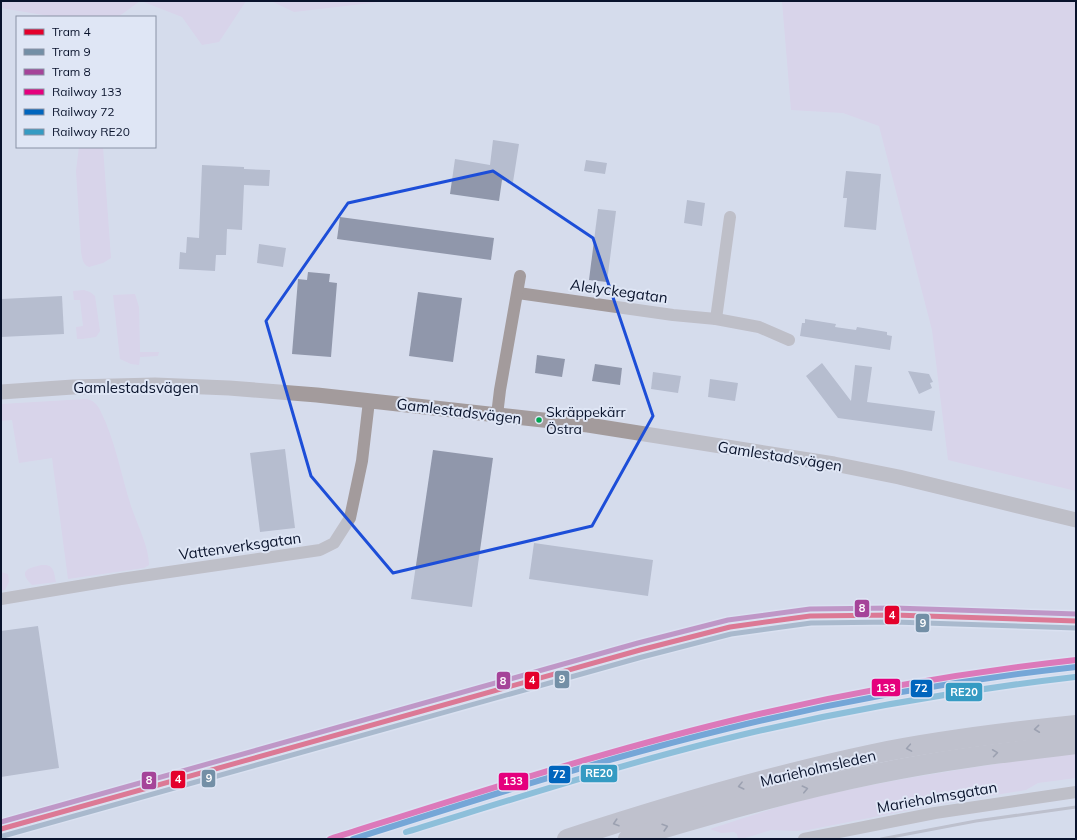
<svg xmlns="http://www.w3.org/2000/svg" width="1077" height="840" viewBox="0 0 1077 840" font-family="Mulish,sans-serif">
	<rect width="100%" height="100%" fill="#d6dcec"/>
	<!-- green -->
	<g fill="#dcc9e6">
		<path d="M1,1H140L118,17H55L1,8Z"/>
		<path d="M141,1H246L219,42L202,45L182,17Z"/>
		<path d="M271,1H388L294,12Z"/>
		<path d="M782,1H1076V491L948,460L932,330L879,126L843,113L791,110Z"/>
		<path d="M79,147H103L111,258L103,263L89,267C82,264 82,257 81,251L76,171Z"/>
		<path d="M84,290L90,292L95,296L100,331L96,337L82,339H77L76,327L83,326L80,300H74L73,291Z"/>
		<path d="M135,294L139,307L140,352H159L158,356L140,357L139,365L131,364L120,359L113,295Z"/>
		<path d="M86,399C93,400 97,404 100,410C115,439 121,475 131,506C137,524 149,547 149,565L144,568L68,579L52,458L19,463L12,420L1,421V404Z"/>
		<path d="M42,565C54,564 54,572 56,582L32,585C18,571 27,568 42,565Z"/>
		<path d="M1,572L8,574L9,582L5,590L1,591Z"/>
		<path d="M1076,752V778L1038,783L1026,790L935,805L808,830L796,831L771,830L742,839H738L737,834L734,832L721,833L710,829C744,818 779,806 815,797C901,777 989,765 1076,752Z"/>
	</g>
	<!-- building -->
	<g fill="#9097ab">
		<path d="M493,140L519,144L513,182L502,180L499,201L450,194L455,159L490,165Z"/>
		<path d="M586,160L607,163L605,174L584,171Z"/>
		<path d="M202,165L244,167V169L270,170L269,186L244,185L242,230L227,229L226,255H216L215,271L179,269L180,252L186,253L187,237L199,238Z"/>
		<path d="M846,171L881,174L876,230L844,227L847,198H843Z"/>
		<path d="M687,200L705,203L702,226L684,223Z"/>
		<path d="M598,209L616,211L607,282L589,280Z"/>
		<path d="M340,217L494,238L491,260L337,239Z"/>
		<path d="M259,244L286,248L283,267L257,263Z"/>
		<path d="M308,272L330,274L329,282L337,283L331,357L292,354L298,279L307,280Z"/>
		<path d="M418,292L462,298L453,362L409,356Z"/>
		<path d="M62,296L64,334L1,337V299Z"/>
		<path d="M805,319L836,324L835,327L856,330L857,327L887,332V335L892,336L890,350L800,336L802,323H805Z"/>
		<path d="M537,355L565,359L562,377L535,373Z"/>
		<path d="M822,363L851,401L855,365L872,367L867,402L935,411L932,431L838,418L806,376Z"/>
		<path d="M595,364L622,368L620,385L592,381Z"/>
		<path d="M908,371L929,374L933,382L930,383L932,388L919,394Z"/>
		<path d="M653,372L681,376L678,393L651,389Z"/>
		<path d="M710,379L738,383L735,401L708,397Z"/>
		<path d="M285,449L295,528L260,532L250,453Z"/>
		<path d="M433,450L493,458L472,607L411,599Z"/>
		<path d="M534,543L653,560L648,596L529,579Z"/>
		<path d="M38,626L59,768L1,777V631Z"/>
	</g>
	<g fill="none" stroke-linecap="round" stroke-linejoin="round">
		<!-- minor -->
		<g stroke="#a39b9c" stroke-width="12">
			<path d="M518,293L673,315L716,319L759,327L789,340"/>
			<path d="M716,319L730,217"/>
			<path d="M497,415L500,390L520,276"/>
			<path d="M1,599L121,579L320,550L334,543L350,518L362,461L369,401"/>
			<path d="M804,839L935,813L1076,792"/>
		</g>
		<!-- tertiary -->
		<path stroke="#a39b9c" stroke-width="15" d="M1,392L73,387L155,385L229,388L317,395L588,425L834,464L899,477L1076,520"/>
		<!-- trunk -->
		<g stroke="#a5a0a6" stroke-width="20">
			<path d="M567,839C668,806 769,776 873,754C940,740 1008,732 1076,725"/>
			<path d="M628,839C710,814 791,791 875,774C941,760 1009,752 1076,744"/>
		</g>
		<!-- rail -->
		<path stroke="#9f9ea6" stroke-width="3" d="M881,839L976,821L1076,807"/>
		<!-- rail-1 casing -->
		<g stroke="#dfe6f5" stroke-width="9">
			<path id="rail-1" d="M330,839C463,797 595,754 730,721C844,693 959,673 1076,660"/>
		</g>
		<!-- rail-2 casing -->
		<g stroke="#dfe6f5" stroke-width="9">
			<path id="rail-2" d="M353,839C478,799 603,759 730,728C844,700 959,680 1076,667"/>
		</g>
		<!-- rail-3 casing -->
		<g stroke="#dfe6f5" stroke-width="9">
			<path id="rail-3" d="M406,832C517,798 628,762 741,735C851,709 963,690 1075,677"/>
		</g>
		<!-- rail-1 -->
		<use href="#rail-1" stroke="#e5007d" stroke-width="6"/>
		<!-- rail-2 -->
		<use href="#rail-2" stroke="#0065bd" stroke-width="6"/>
		<!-- rail-3 -->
		<use href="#rail-3" stroke="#359bc3" stroke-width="6"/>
		<!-- tram-1 casing -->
		<g stroke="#dfe6f5" stroke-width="8">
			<path id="tram-1" d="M1,829L640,650L730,627L810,616L894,615L1076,621"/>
		</g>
		<!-- tram-2 casing -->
		<g stroke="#dfe6f5" stroke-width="8">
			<path id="tram-2" d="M3,836L642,657L731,634L811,623L894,622L1076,628"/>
		</g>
		<!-- tram-3 casing -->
		<g stroke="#dfe6f5" stroke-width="8">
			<path id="tram-3" d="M1,822L638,643L728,620L810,609L894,608L1076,614"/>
		</g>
		<!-- tram-1 -->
		<use href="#tram-1" stroke="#e4002b" stroke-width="5"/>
		<!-- tram-2 -->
		<use href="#tram-2" stroke="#738fa6" stroke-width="5"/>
		<!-- tram-3 -->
		<use href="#tram-3" stroke="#a54499" stroke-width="5"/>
	</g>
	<!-- one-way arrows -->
	<defs><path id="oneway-chevron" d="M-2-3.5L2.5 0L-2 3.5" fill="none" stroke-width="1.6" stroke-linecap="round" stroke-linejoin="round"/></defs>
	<g stroke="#575a69">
		<use href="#oneway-chevron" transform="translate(1037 729) rotate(174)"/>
		<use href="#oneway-chevron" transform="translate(909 748) rotate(170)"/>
		<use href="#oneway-chevron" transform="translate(995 753) rotate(-8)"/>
		<use href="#oneway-chevron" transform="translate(741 786) rotate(166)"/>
		<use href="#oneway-chevron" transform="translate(805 789) rotate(-13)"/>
		<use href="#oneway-chevron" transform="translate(616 823) rotate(162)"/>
		<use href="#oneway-chevron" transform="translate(665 827) rotate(-17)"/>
	</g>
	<!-- marked area -->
	<path d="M0 0H1077V840H0ZM493,171L593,238L653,416L592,526L393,573L311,476L266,321L348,203Z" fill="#d6dcec" fill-opacity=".55" fill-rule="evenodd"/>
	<path fill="none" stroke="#1d4ed8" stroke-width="3" stroke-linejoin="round" d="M493,171L593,238L653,416L592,526L393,573L311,476L266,321L348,203Z"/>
	<!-- markers -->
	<circle fill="#00a651" stroke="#dfe6f5" stroke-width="1.5" cx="539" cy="420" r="3.5"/>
	<g text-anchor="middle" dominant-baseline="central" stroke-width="4" stroke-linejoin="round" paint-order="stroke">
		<!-- bus labels -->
		<g font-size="14" fill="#09132c" stroke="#dfe6f5" text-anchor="start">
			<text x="546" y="412">Skräppekärr<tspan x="546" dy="17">Östra</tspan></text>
		</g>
		<!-- street labels -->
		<g font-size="15" fill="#09132c" stroke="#dfe6f5">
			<text transform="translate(619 291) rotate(8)">Alelyckegatan</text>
			<text x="136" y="387">Gamlestadsvägen</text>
			<text transform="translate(459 411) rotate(7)">Gamlestadsvägen</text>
			<text transform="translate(780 456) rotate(9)">Gamlestadsvägen</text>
			<text transform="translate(240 546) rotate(-8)">Vattenverksgatan</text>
			<text transform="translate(818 768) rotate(-13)">Marieholmsleden</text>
			<text transform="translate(937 797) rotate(-10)">Marieholmsgatan</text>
		</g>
	</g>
	<g stroke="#dfe6f5" stroke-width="1.5">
		<rect x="854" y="599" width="16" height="19" rx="4" fill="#a54499"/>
		<rect x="884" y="605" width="16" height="20" rx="4" fill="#e4002b"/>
		<rect x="915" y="613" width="15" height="20" rx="4" fill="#738fa6"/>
		<rect x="554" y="670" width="16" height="19" rx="4" fill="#738fa6"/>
		<rect x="524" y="671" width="16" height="19" rx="4" fill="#e4002b"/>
		<rect x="496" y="671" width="15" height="19" rx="4" fill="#a54499"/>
		<rect x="871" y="678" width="30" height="19" rx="4" fill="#e5007d"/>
		<rect x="910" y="679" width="23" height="19" rx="4" fill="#0065bd"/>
		<rect x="945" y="682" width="38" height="20" rx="4" fill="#359bc3"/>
		<rect x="580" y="764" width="38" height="19" rx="4" fill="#359bc3"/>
		<rect x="548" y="765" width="23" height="19" rx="4" fill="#0065bd"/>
		<rect x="201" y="769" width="15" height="19" rx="4" fill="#738fa6"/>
		<rect x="170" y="770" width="16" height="19" rx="4" fill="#e4002b"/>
		<rect x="141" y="771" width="16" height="19" rx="4" fill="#a54499"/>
		<rect x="498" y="772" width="31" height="19" rx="4" fill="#e5007d"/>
	</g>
	<g font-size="11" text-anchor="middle" font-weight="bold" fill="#fff">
		<text x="862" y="612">8</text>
		<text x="892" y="619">4</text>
		<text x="923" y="627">9</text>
		<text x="562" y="683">9</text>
		<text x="532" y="684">4</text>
		<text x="503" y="685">8</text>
		<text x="886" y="692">133</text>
		<text x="921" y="692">72</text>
		<text x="964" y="696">RE20</text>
		<text x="599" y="777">RE20</text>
		<text x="559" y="778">72</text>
		<text x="209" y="782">9</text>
		<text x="178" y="783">4</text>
		<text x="149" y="784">8</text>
		<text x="513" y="785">133</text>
	</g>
	<!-- border -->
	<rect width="1077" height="840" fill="none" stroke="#09132c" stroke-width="4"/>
	<!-- legend -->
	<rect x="16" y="16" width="140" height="132" fill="#dfe6f5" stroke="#8992a5"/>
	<rect x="24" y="29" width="20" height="6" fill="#e4002b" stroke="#8992a5"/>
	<text x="52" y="36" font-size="12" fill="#09132c">Tram 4</text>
	<rect x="24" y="49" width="20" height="6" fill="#738fa6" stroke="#8992a5"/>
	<text x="52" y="56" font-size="12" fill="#09132c">Tram 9</text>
	<rect x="24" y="69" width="20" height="6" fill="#a54499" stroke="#8992a5"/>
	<text x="52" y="76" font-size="12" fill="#09132c">Tram 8</text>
	<rect x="24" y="89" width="20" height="6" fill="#e5007d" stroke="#8992a5"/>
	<text x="52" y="96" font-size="12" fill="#09132c">Railway 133</text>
	<rect x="24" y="109" width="20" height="6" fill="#0065bd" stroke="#8992a5"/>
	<text x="52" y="116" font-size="12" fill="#09132c">Railway 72</text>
	<rect x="24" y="129" width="20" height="6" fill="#359bc3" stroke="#8992a5"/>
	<text x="52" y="136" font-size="12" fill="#09132c">Railway RE20</text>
</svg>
